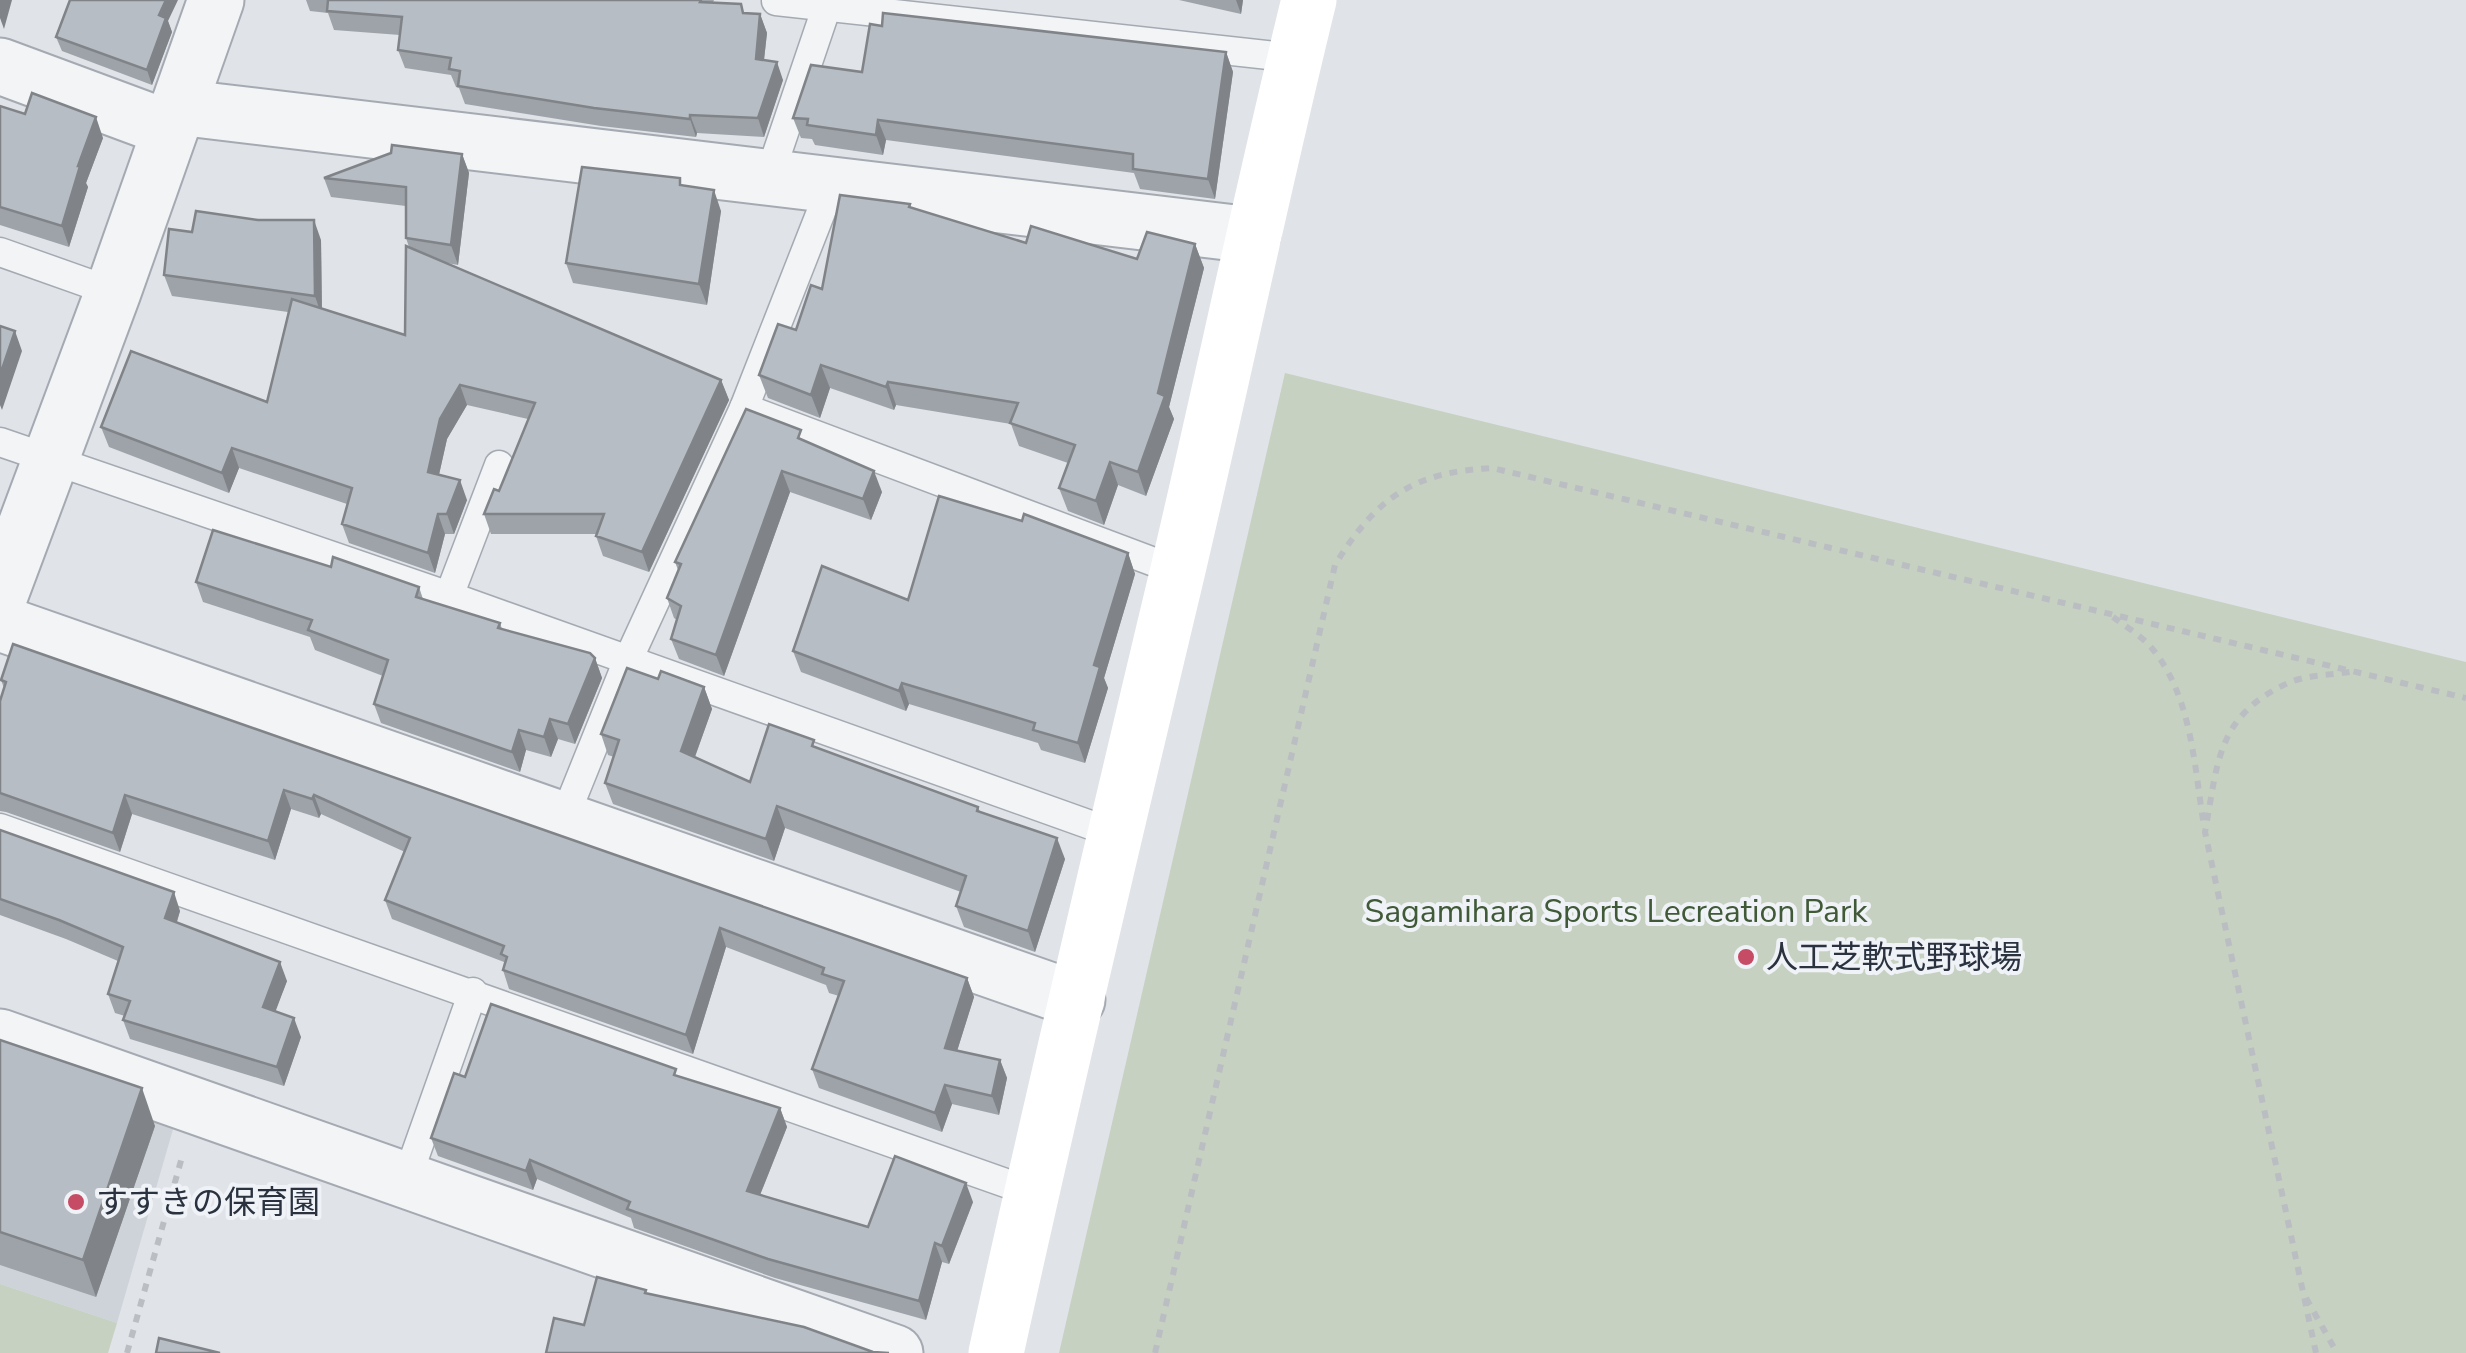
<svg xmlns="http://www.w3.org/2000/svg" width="2466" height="1353" viewBox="0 0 2466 1353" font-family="'Nunito Sans','Noto Sans JP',sans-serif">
	<rect width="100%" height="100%" fill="#e0e3e8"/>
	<!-- built -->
	<path fill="#ced3da" d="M0,1054L176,1119L117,1323L0,1284Z"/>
	<!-- green -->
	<g fill="#c6d1c1">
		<path d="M1285,373L2466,662V1353H1059Z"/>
		<path d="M0,1284L117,1323L108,1353H0Z"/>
	</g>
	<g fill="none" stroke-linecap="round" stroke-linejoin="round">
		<!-- lane casing -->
		<g stroke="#a5aab2" stroke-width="31">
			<g id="lane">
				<path d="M776,1L1295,58"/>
				<path d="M769,177L829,0"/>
				<path d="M0,252L113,292"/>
				<path d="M744,408L1178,571"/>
				<path d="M0,442L449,596L1113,833"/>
				<path d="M449,596L499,465"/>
				<path d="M563,821L628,660L744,408L832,184"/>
				<path d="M0,828L1031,1192"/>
				<path d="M406,1181L473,992"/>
			</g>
		</g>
		<!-- street casing -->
		<g stroke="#a5aab2" stroke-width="59">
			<g id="street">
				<path d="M0,66L170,129"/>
				<path d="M178,107L1252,235"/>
				<path d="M0,595L113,292L216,0"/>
				<path d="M0,623L1077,1000"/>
				<path d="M0,1037L895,1353"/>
			</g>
		</g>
		<!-- path -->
		<g stroke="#babec2" stroke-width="6" stroke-dasharray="8 8" stroke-linecap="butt">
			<path d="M2113,617C2125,626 2140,635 2150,646C2192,694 2194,766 2204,826"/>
			<path d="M2306,1298L2337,1353"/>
			<path d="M127,1353L182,1157"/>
			<path d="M1155,1353L1335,565C1376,498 1413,472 1492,468L2466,698"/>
			<path d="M2316,1353L2205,832C2218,763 2216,716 2288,683C2306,675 2331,675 2350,672"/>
		</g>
		<!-- lane -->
		<use href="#lane" stroke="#f2f4f6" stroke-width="28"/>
		<!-- street -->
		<use href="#street" stroke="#f2f4f6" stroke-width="55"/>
		<!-- secondary -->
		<path stroke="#fff" stroke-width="55" d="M996,1353C1053,1093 1115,833 1177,574C1222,383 1262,191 1309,0"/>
	</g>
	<!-- wall -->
	<g fill="#9da3a9">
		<path d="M306,0H714L713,2L744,13L760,14L767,33L764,60L783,80L764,137L697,133L696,137L601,126L465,104L459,88L456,87L451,75L405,68L398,50L400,35L334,30L328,13L310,11Z"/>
		<path d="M1179,0H1243L1241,14Z"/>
		<path d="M168,21L172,32L152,85L62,51L56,37Z"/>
		<path d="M882,26L1226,52L1233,72L1215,199L1140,189L1134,173L886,140L883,155L815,145L812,139L801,138L793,118L862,72Z"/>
		<path d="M0,106L103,138L86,183L88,187L69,247L0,225Z"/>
		<path d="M462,154L469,173L458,265L447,263L721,380L729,400L649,572L603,556L596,536L597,534H491L484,514L499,491L528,419L467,405L447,439L439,475L467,500L454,534H445L435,573L349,543L342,524L347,504L239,468L229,493L109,447L101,427L267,402L288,312L172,296L164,275L192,232L321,240L322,309L405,335L409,247L406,238V206L331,197L324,178Z"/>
		<path d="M683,185L721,211L707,305L573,283L566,263Z"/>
		<path d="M910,204L911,208L1026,243L1137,259L1195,244L1204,268L1169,407L1174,419L1146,496L1118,485L1104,525L1068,511L1059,488L1068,463L1019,446L1011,424L896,405L894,410L830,388L820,418L768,398L759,375L796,330L822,289Z"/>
		<path d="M805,441L882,492L871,520L790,492L724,676L679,659L671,639L677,620L674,618L667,598L678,570L675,562Z"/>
		<path d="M1128,553L1135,574L1104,678L1108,688L1085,763L1041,750L1038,743L909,704L906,711L801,672L793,651L908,600Z"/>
		<path d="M331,567L419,587L423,599L500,623L502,629L595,658L602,678L575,744L558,739L551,757L526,750L520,772L381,723L374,704L383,676L315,650L310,637L203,602L196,582Z"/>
		<path d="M1,680L967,978L974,997L957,1051L1000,1060L1007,1078L999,1115L952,1104L942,1132L819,1088L812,1069L839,996L829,993L826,985L726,947L693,1054L509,989L503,970L504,962L392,919L385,900L405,852L321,814L319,818L291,809L275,860L132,814L120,852L6,812L0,811V701L4,688Z"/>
		<path d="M704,687L712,709L695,757L750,782L817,748L978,807L980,812L1065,859L1035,952L964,927L956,906L961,892L785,828L774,861L613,804L605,783L614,757L608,755L601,734Z"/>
		<path d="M0,830L180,911L177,922L287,981L275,1011L301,1037L284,1086L130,1039L123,1020L125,1016L115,1013L108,994L118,961L66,939L0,915Z"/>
		<path d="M0,1040L155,1126L96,1297L0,1265Z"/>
		<path d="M465,1077H678L780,1108L787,1127L760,1195L868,1227L973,1202L949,1264L942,1262L926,1320L775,1278L634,1228L631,1218L537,1179L533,1190L438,1156L431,1138Z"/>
	</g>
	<!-- shaded-wall -->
	<g fill="#808489">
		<path d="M0,0H12L4,29L0,18Z"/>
		<path d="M166,0H178L168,21L172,32L152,85L147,70L159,15Z"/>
		<path d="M1236,0H1243L1241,14Z"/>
		<path d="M760,14L767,33L762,77L756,59Z"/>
		<path d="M1226,52L1233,72L1215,199L1208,179Z"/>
		<path d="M777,62L783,80L764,137L758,118Z"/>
		<path d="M690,115L697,133L696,137L690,119Z"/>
		<path d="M96,117L103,138L86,183L88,187L69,247L62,226L78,166Z"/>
		<path d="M878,120L886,140L883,155L876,135Z"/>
		<path d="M462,154L469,173L458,265L451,245Z"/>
		<path d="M714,190L721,211L707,305L699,284Z"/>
		<path d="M314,220L321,240L322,317L315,296Z"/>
		<path d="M1195,244L1204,268L1169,407L1174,419L1146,496L1138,472Z"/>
		<path d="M15,331L22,351L2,410L0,405V375Z"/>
		<path d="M821,365L830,388L820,418L811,395Z"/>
		<path d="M721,380L729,400L649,572L642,552Z"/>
		<path d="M888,382L896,405L894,410L886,387Z"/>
		<path d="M460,385L467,405L447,439L435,492L428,472L440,419Z"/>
		<path d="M232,448L239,468L229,493L222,473Z"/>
		<path d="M1110,462L1118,485L1104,525L1096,501Z"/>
		<path d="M782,471L790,492L724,676L716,655Z"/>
		<path d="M874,471L882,492L871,520L863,499Z"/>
		<path d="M460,480L467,500L454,534L447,514Z"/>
		<path d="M438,514L445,534L435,573L428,553Z"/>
		<path d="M1128,553L1135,574L1104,678L1108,688L1085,763L1078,743L1094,665Z"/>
		<path d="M595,658L602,678L575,744L568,724Z"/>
		<path d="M902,683L909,704L906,711L899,691Z"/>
		<path d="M704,687L712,709L689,773L681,751Z"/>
		<path d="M550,719L558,739L551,757L544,737Z"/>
		<path d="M519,730L526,750L520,772L512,752Z"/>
		<path d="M284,790L291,809L275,860L268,841Z"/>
		<path d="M125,795L132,814L120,852L113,833Z"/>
		<path d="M314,795L321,814L319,818L312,799Z"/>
		<path d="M777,806L785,828L774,861L766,839Z"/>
		<path d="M1057,838L1065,859L1035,952L1028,931Z"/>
		<path d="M174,892L180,911L172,937L165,918Z"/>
		<path d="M720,928L726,947L693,1054L686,1035Z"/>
		<path d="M280,962L287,981L270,1026L263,1007Z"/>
		<path d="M967,978L974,997L952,1067L945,1048Z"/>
		<path d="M294,1018L301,1037L284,1086L277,1067Z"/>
		<path d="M1000,1060L1007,1078L999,1115L992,1096Z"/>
		<path d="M945,1085L952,1104L942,1132L935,1113Z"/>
		<path d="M142,1088L155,1126L96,1297L83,1260Z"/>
		<path d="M780,1108L787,1127L754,1210L747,1191Z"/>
		<path d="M530,1160L537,1179L533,1190L526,1171Z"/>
		<path d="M966,1183L973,1202L949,1264L942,1246Z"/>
		<path d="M935,1243L942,1262L926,1320L919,1301Z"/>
	</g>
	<!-- building -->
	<g fill="#b7bdc4" stroke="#808489" stroke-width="2.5">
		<path d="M70,0H166L159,15L166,18L147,70L56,37Z"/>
		<path d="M328,0H701L700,2L741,4L743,13L760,14L756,59L777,62L758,118L690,115V119L594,108L458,86L460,71L449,69L451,58L398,50L402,17L327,11Z"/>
		<path d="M883,13L1226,52L1208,179L1133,169V154L878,120L876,135L807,125L808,119L793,118L811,65L862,72L870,24L882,26Z"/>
		<path d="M32,93L96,117L78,166H80L62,226L0,207V106L25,114Z"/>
		<path d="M392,145L462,154L451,245L406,238V187L324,178L391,153Z"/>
		<path d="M582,167L680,178V185L714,190L699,284L566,263Z"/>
		<path d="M840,195L910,204L909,207L1026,243L1031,226L1137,259L1147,232L1195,244L1158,393L1165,396L1138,472L1110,462L1096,501L1059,488L1075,445L1010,423L1018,403L888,382L886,387L821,365L811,395L759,375L778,324L796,330L811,285L822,289Z"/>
		<path d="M196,211L258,220H314L315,296L164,275L169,229L192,232Z"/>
		<path d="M406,246L721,380L642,552L596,536L604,514H484L494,489L499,491L535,403L460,385L440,419L428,472L460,480L447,514H438L428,553L342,524L352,488L232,448L222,473L101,427L131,351L267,402L292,299L405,335Z"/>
		<path d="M0,326L15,331L0,375Z"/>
		<path d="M746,409L801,430L798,438L874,471L863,499L782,471L716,655L671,639L681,606L667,598L681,564L675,562Z"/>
		<path d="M939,496L1022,521L1024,514L1128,553L1094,665L1100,667L1078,743L1033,730L1035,723L902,683L899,691L793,651L822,566L908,600Z"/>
		<path d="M213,530L331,567L333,557L419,587L416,597L500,623L498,628L590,653L595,658L568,724L550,719L544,737L519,730L512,752L374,704L388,660L308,630L312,620L196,582Z"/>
		<path d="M13,644L967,978L945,1048L1000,1060L992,1096L945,1085L935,1113L812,1069L844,981L822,974L824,968L720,928L686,1035L503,970L507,957L501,954L504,946L385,900L410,838L314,795L312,799L284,790L268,841L125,795L113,833L0,793V701L6,682L1,680Z"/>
		<path d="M627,668L658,679L661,671L704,687L681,751L750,782L769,724L814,740L812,746L978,807L977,811L1057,838L1028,931L956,906L966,876L777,806L766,839L605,783L619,740L601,734Z"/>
		<path d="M0,830L174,892L165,918L280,962L263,1007L294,1018L277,1067L123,1020L130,1001L108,994L123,947L59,920L0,899Z"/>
		<path d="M491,1004L676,1069L674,1075L780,1108L747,1191L868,1227L895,1156L966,1183L942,1246L935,1243L919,1301L768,1259L627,1209L630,1202L530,1160L526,1171L431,1138L454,1073L465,1077Z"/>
		<path d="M0,1040L142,1088L83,1260L0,1232Z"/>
		<path d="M597,1277L646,1290L645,1293L804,1327L873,1352L889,1353H546L554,1318L584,1325Z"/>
		<path d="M159,1338L220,1353H156Z"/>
	</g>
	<!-- markers -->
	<g fill="#c64b64" stroke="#eff2f6" stroke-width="4">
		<circle cx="1746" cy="957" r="10"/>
		<circle cx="76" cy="1202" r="10"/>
	</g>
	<g text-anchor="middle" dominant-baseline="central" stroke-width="8" stroke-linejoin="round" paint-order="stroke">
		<!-- park labels -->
		<g font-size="32" fill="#405937" stroke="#eff2f6">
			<text x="1616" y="911">Sagamihara Sports Lecreation Park</text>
		</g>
		<!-- poi labels -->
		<g font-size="32" fill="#29323e" stroke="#eff2f6" text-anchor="start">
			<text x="1766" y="957">人工芝軟式野球場</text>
			<text x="96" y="1202">すすきの保育園</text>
		</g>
	</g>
</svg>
